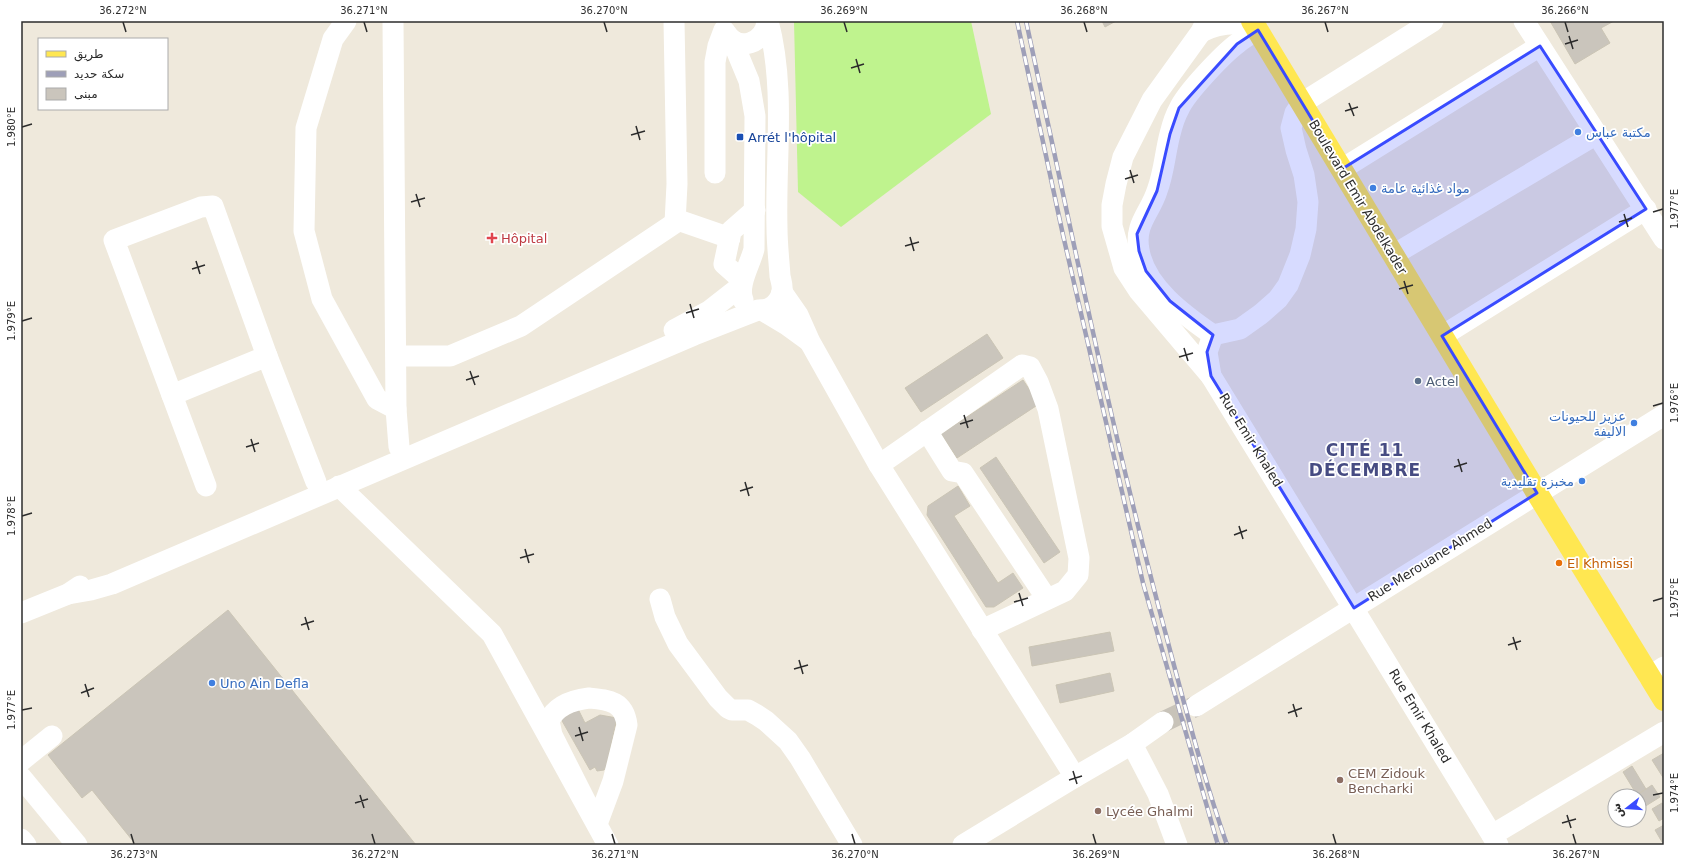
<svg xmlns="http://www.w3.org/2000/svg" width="1685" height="866" viewBox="0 0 1685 866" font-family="'DejaVu Sans',Cairo,sans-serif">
	<rect width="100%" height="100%" fill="#efe9dc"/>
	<!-- pitch -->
	<path fill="#bff38e" d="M794,21H971L991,114L841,227L798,192Z"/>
	<!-- building -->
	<g fill="#cac5bc" stroke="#cbc5b5">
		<path d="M1102,21H1116L1105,27Z"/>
		<path d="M1550,21H1614L1601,28L1610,43L1575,64Z"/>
		<path d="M987,334L1003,358L921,412L905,388Z"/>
		<path d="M1023,380L1039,404L957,458L941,434Z"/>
		<path d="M996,457L1060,552L1044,563L980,468Z"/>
		<path d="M958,486L970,506L954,516L998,583L1013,573L1023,588L994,607H986L927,515L928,506Z"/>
		<path d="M228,610L416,845H136L92,790L82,798L48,755Z"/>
		<path d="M1110,632L1114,651L1032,666L1029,647Z"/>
		<path d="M1110,673L1114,691L1060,703L1056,685Z"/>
		<path d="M578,709L585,723L600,715L617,718L606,767L604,770L597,771L595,767L590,770L561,719Z"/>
		<path d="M1664,753V779L1652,760Z"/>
		<path d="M1632,766L1646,789L1637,795L1623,772Z"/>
		<path d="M1652,785L1660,797L1644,807L1639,796L1637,795Z"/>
		<path d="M1662,803L1664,807V818L1659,821L1652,809Z"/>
		<path d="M1664,825V841L1662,842L1655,830Z"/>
	</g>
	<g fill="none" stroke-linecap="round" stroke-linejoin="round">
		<!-- minor-tunnel -->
		<path stroke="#c8c3b9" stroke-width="21" stroke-dasharray="21 10" stroke-linecap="butt" d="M1163,722L1196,706"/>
		<!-- minor -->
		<g stroke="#fff" stroke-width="21">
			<path d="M346,21L333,39L306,128L304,231L322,299L377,399L396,409"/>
			<path d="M393,21L396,409L399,447"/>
			<path d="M1206,21L1201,32L1152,100L1123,157L1116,184L1112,205V226L1124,268L1139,291L1211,376L1498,845"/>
			<path d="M1524,21L1664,239"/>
			<path d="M1201,32C1219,23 1236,21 1256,27"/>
			<path d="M726,33C738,53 765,43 767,21"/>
			<path d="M732,40L749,81L755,116L754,249C750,265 737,285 743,300"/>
			<path d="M1342,169L1540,46"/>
			<path d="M715,173V62L718,46L724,30"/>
			<path d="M675,219L730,238"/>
			<path d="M1393,255L1597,134"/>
			<path d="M742,280L724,264L731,231L755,210"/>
			<path d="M782,292L798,315L810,342L879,465L1075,777"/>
			<path d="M762,310L787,325L809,341"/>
			<path d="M674,330L709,311L741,286"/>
			<path d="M1213,335C1184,315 1145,287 1139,250C1134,224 1150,213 1157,191C1164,173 1165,153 1170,134C1172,126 1175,116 1179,109C1186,93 1223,54 1238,43C1244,38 1251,34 1258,30"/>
			<path d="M1442,336L1646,209"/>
			<path d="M396,356H450L521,326L675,223L677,184L674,21"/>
			<path d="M1211,376L1207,352L1213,335L1240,329L1261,314L1278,299L1288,285L1300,255L1306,229L1308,202L1304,175L1296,150L1291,128L1295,113L1302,103L1433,21"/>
			<path d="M172,395L267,356"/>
			<path d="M927,431L952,471L963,473L1047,599"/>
			<path d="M879,465L1022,365L1030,367L1038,382L1048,409L1079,558L1078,575L1065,591L982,630"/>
			<path d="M206,486L114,240L201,207L213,206L267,356L316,482"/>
			<path d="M339,486L492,634L608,845"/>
			<path d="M68,594L91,590L112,584L694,335L758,310C770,311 780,303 782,291C783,286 781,281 780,276C779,260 777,244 777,228C775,159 786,88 768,21"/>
			<path d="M660,599L665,617L678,644L718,698L728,708L732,710H748L757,715L766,721L788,741L800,758L852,845"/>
			<path d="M21,613L68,594L80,586"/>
			<path d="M1649,677L1664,667"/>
			<path d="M589,698C609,700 624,701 627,725L613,781L597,824L552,735L549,721C556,705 573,700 589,698Z"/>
			<path d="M1196,706L1664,415"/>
			<path d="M1132,744L1158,794L1177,845"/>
			<path d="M21,761L52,736"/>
			<path d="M21,777L77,845"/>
			<path d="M1492,835L1664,732"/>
			<path d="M21,839L26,845"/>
			<path d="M963,845L1075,777L1132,744L1163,722"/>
		</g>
		<!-- major -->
		<path stroke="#ffe751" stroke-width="22" d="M1252,21L1537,493L1664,700"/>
		<!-- rail casing -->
		<g stroke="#9e9fb8" stroke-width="4.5">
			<g id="rail">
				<path d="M1017,21L1063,235L1143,583L1218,845"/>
				<path d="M1026,21C1069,220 1109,419 1161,616C1181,692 1201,770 1227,845"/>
			</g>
		</g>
		<!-- rail -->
		<use href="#rail" stroke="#fff" stroke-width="3" stroke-dasharray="9" stroke-linecap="butt"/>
	</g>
	<!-- marked area -->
	<path fill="#394bff" fill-opacity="0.2" stroke="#394bff" stroke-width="3" stroke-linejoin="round" d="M1258,30L1342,169L1540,46L1646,209L1442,336L1537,493L1354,608L1211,376L1207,352L1213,335L1170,301L1146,271L1139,251L1137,234L1157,191L1170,134L1179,108L1237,44Z"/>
	<!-- ticks -->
	<path fill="none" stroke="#2c2c2c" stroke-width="1.5" d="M123,22L126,32M364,22L367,32M604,22L607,32M844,22L847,32M1084,22L1087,32M1325,22L1328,32M1565,22L1568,32M1569,36L1573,49M1565,44L1578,40M856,59L860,73M851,68L864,64M1349,103L1354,116M1345,111L1358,107M636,126L640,140M22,127L32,124M631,135L645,131M1130,170L1134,183M1125,179L1138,175M416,194L420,207M411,202L425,198M1653,212L1663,209M1624,214L1628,227M1619,222L1632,218M910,237L914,251M905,246L919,242M196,261L200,274M192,269L205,265M1404,281L1408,294M1399,289L1413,285M690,304L694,318M686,313L699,309M22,321L32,318M1184,348L1188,361M1179,357L1193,353M470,371L475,385M466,380L479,376M1653,406L1663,403M964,415L968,428M960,424L973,420M251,439L255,452M246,447L259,443M1458,459L1462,472M1454,467L1467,463M745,482L749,496M740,491L753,487M22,516L32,513M1239,526L1243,539M1234,535L1247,530M525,549L529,563M520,558L534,554M1019,593L1023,606M1653,601L1663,598M1014,602L1028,598M305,617L309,630M301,625L314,621M1513,637L1517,650M1508,645L1521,641M799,660L803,674M794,669L808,665M85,684L89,697M81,693L94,688M1293,704L1297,717M22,710L32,708M1288,713L1302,708M579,727L583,741M575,736L588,732M1073,771L1077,784M1069,780L1082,776M360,795L364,808M1653,795L1663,793M355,803L368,799M1567,815L1571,828M1562,823L1576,819M131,834L134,844M372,834L375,844M612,834L615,844M852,834L855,844M1093,834L1096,844M1333,834L1336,844M1573,834L1576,844"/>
	<!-- markers -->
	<g fill="#3f7fe0" stroke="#fff" stroke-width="1.5">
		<circle cx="1578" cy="132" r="4"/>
		<circle cx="1373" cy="188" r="4"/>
		<circle cx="1634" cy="423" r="4"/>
		<circle cx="1582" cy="481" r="4"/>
		<circle cx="212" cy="683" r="4"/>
	</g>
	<rect fill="#1a4fb4" stroke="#fff" stroke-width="1.5" x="736" y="133" width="8" height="8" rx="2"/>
	<path fill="#e0444e" stroke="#fff" stroke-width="1.5" d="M490 232h4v4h4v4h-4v4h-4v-4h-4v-4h4z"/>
	<circle fill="#5c6f8a" stroke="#fff" stroke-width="1.5" cx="1418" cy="381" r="4"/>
	<circle fill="#e8710a" stroke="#fff" stroke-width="1.5" cx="1559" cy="563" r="4"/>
	<g fill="#8d6e63" stroke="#fff" stroke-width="1.5">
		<circle cx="1340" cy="780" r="4"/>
		<circle cx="1098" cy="811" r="4"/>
	</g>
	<g text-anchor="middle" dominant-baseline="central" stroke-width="3.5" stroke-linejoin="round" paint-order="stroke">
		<!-- shop labels -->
		<g font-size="13" fill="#366cbe" stroke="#fff" text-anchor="start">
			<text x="1586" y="132">مكتبة عباس</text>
			<text x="1381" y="188">مواد غذائية عامة</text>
			<text x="1626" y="416" text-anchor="end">عزيز للحيونات<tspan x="1626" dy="15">الاليفة</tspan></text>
			<text x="1574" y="481" text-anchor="end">مخبزة تقليدية</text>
			<text x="220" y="683">Uno Ain Defla</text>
		</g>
		<!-- transit labels -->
		<g font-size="13" fill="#164399" stroke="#fff" text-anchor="start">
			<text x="748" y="137">Arrét l'hôpital</text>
		</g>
		<!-- street labels -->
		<g font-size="13" fill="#2c2c2c" stroke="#fff">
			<text transform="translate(1358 197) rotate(59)">Boulevard Emir Abdelkader</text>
			<text transform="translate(1251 440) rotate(58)">Rue Emir Khaled</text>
			<text transform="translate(1430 560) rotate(-32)">Rue Merouane Ahmed</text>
			<text transform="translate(1420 716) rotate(59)">Rue Emir Khaled</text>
		</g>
		<!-- health labels -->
		<g font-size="13" fill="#be3a42" stroke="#fff" text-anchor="start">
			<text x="501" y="238">Hôpital</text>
		</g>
		<!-- service labels -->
		<g font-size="13" fill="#4e5e75" stroke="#fff" text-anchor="start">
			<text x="1426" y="381">Actel</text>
		</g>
		<!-- food labels -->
		<g font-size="13" fill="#c56008" stroke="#fff" text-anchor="start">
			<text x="1567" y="563">El Khmissi</text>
		</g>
		<!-- education labels -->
		<g font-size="13" fill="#785e54" stroke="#fff" text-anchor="start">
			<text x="1348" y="773">CEM Zidouk<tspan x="1348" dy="15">Bencharki</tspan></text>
			<text x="1106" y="811">Lycée Ghalmi</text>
		</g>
		<!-- district labels -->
		<g font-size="17" font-weight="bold" letter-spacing="1" fill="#464b82" stroke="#fff">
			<text x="1365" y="450">CITÉ 11<tspan x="1365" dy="20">DÉCEMBRE</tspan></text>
		</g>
	</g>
	<!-- border -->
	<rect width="1685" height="866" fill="none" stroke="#ffffff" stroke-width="44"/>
	<!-- legend -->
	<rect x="38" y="38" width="130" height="72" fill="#ffffff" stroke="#ababab"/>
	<rect x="46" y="51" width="20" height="6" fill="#ffe751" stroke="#ababab"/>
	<text x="74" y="58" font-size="12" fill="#2c2c2c">طريق</text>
	<rect x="46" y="71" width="20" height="6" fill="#9e9fb8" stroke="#ababab"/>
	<text x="74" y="78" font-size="12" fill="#2c2c2c">سكة حديد</text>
	<rect x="46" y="88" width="20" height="12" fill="#cac5bc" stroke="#ababab"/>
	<text x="74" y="98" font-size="12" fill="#2c2c2c">مبنى</text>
	<!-- north arrow -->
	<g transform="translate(1627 808) rotate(253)"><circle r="19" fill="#ffffff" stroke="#ababab"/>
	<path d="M0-3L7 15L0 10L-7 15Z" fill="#394bff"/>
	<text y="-6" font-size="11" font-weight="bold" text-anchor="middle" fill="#2c2c2c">ش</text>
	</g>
	<rect x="22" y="22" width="1641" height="822" fill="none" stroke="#2c2c2c" stroke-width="1.5"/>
	<g font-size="10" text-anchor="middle" fill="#2c2c2c">
		<text x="123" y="14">36.272°N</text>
		<text x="364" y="14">36.271°N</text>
		<text x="604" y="14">36.270°N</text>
		<text x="844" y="14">36.269°N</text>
		<text x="1084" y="14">36.268°N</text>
		<text x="1325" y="14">36.267°N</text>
		<text x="1565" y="14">36.266°N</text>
		<text transform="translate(11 127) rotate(-90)" y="4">1.980°E</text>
		<text transform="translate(1674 209) rotate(-90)" y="4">1.977°E</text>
		<text transform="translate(11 321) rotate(-90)" y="4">1.979°E</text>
		<text transform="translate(1674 403) rotate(-90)" y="4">1.976°E</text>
		<text transform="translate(11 516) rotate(-90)" y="4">1.978°E</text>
		<text transform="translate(1674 598) rotate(-90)" y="4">1.975°E</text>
		<text transform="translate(11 710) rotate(-90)" y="4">1.977°E</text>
		<text transform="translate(1674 793) rotate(-90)" y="4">1.974°E</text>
		<text x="134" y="858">36.273°N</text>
		<text x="375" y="858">36.272°N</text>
		<text x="615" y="858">36.271°N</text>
		<text x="855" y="858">36.270°N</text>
		<text x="1096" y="858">36.269°N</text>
		<text x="1336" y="858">36.268°N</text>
		<text x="1576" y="858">36.267°N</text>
	</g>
</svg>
